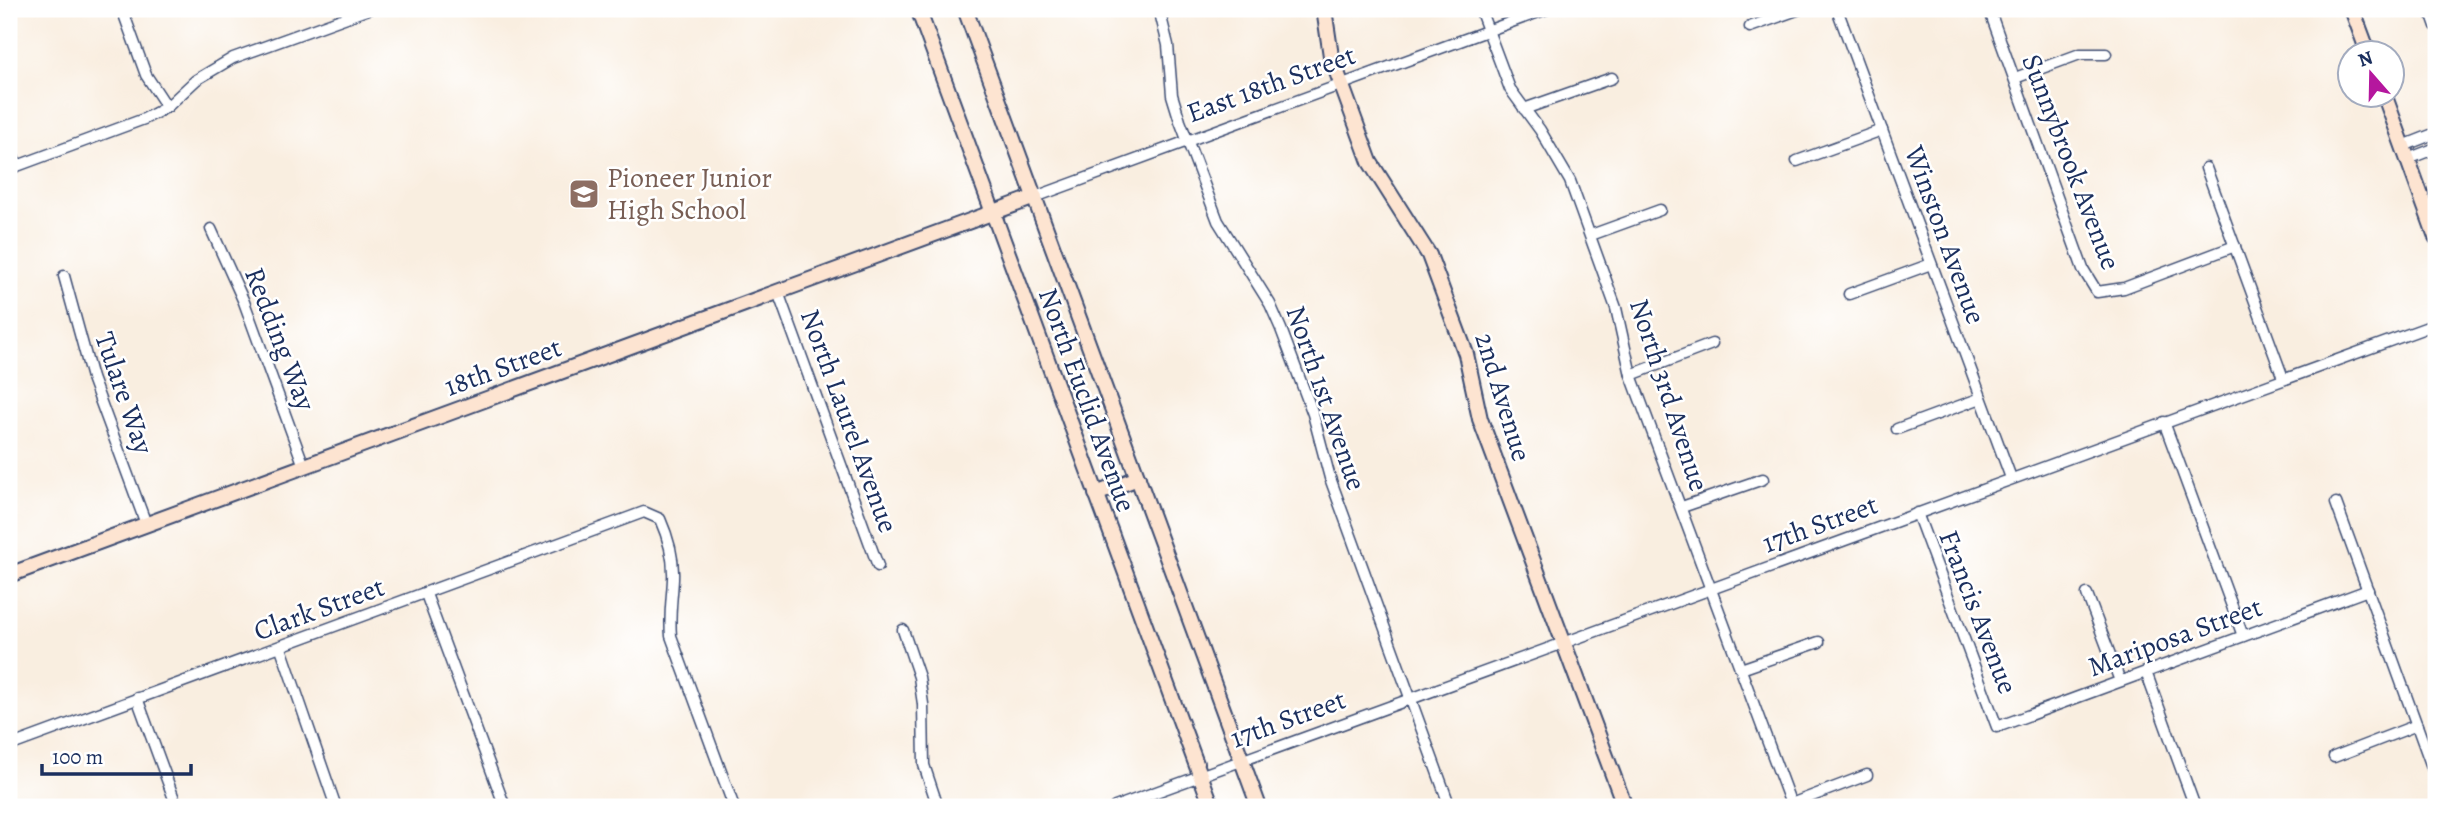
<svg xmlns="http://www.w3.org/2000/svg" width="2445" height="816" viewBox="0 0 2445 816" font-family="Alegreya,serif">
	<rect width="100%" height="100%" fill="#fff"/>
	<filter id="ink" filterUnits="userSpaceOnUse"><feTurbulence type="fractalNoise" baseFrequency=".0143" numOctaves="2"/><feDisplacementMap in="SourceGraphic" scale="14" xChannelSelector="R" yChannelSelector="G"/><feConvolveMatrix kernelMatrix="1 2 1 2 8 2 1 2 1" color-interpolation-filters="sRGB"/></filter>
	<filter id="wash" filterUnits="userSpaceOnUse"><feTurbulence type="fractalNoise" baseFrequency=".00686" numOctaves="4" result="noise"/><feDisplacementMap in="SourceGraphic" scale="28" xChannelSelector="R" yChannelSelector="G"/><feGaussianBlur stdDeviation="1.57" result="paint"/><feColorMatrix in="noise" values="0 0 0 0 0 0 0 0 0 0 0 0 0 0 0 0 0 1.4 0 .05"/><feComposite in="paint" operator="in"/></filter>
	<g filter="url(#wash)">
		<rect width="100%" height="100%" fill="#f9eee0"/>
	</g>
	<g filter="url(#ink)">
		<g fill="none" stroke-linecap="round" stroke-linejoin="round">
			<!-- street casing -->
			<g stroke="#3c4c72" stroke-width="13">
				<g id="street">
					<path d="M122,9L146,75L167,107"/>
					<path d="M1159,9L1168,45L1172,95L1180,121L1218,221L1270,304L1281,329L1313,414L1330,478L1450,807"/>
					<path d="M1480,9L1510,89L1540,130L1570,181L1616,308L1631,375L1792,807"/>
					<path d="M1837,9L2011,478"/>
					<path d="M1989,9L2083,269L2097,292L2124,288L2235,246"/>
					<path d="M2430,9L2436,26"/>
					<path d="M1750,27L1800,9"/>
					<path d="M2015,78L2080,54H2106"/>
					<path d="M1524,109L1612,78"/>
					<path d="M9,145L16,166"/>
					<path d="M2403,146L2436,133"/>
					<path d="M2408,159L2436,148"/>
					<path d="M1797,161L1882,130"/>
					<path d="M2206,168L2283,378"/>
					<path d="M9,169L144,119L167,107L196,80L233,58L369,9"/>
					<path d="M1035,197L1547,9"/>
					<path d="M211,229L244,302L304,466"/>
					<path d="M1591,235L1660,210"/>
					<path d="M64,276L92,378L146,524"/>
					<path d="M778,292L878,566"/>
					<path d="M1849,294L1931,264"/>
					<path d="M1631,375L1712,344"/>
					<path d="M2164,422L2243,636"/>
					<path d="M1897,429L1981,398"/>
					<path d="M2336,503L2436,778"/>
					<path d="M1682,507L1763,479"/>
					<path d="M1917,513L1997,727L2368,590"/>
					<path d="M426,594L505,807"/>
					<path d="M2087,594L2120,681"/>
					<path d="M903,630L919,677L923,704L924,765L938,807"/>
					<path d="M281,648L336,807"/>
					<path d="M1741,669L1819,642"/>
					<path d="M2146,672L2195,807"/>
					<path d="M137,698L177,807"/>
					<path d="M9,746L644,512L660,519C668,537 674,560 673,579C672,600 669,614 671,636L734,807"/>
					<path d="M2334,757L2417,725"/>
					<path d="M1791,804L1867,775"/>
					<path d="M1115,807L2436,324"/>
				</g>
			</g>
			<!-- secondary casing -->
			<g stroke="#3c4c72" stroke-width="18">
				<g id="secondary">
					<path d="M918,9L1212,807"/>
					<path d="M965,9L1259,807"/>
					<path d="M1324,9L1331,56L1370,162L1429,255L1466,354L1480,419L1625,807"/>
					<path d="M2352,9L2368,52"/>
					<path d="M2384,94L2436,237"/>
					<path d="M1096,494L1138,478"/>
					<path d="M9,575L1035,197"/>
				</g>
			</g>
			<!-- street -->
			<use href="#street" stroke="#fff" stroke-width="10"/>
			<!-- secondary -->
			<use href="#secondary" stroke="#fde4d1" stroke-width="14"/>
		</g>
	</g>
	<!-- icons -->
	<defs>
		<g id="school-square" transform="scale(1.575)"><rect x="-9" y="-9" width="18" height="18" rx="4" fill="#8d6e63" stroke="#fff"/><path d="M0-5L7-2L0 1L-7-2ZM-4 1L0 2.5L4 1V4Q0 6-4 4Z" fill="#fff"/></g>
	</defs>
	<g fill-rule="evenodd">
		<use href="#school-square" x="584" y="194"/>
	</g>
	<g text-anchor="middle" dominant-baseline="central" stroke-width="5" stroke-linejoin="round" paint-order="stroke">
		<!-- street labels -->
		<g font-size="28" fill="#1b2f5e" stroke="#fff">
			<text transform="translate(1271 84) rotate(-20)">East 18th Street</text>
			<text transform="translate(2071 162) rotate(69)">Sunnybrook Avenue</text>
			<text transform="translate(1945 235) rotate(70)">Winston Avenue</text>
			<text transform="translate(280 339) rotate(69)">Redding Way</text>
			<text transform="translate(503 367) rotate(-20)">18th Street</text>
			<text transform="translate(124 393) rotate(71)">Tulare Way</text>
			<text transform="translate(1669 395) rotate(72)">North 3rd Avenue</text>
			<text transform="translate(1503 397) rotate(73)">2nd Avenue</text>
			<text transform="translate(1326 398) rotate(71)">North 1st Avenue</text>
			<text transform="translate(1087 400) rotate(70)">North Euclid Avenue</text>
			<text transform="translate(849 421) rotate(70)">North Laurel Avenue</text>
			<text transform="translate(1820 524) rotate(-20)">17th Street</text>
			<text transform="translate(319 609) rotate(-20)">Clark Street</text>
			<text transform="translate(1978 612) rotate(69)">Francis Avenue</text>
			<text transform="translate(2175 637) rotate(-20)">Mariposa Street</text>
			<text transform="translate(1288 719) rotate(-20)">17th Street</text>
		</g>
		<!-- education labels -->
		<g font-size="28" fill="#785e54" stroke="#fff" text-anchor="start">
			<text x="607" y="178">Pioneer Junior<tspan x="607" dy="32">High School</tspan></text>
		</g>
	</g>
	<!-- margin -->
	<rect width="2445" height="816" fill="none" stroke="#fff" stroke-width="35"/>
	<!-- north arrow -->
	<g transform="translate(2371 74) rotate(340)"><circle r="33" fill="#ffffff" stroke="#a4acbf" stroke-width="2"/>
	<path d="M0-5L12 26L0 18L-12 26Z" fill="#b5179e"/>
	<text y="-10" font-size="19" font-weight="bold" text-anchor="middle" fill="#1b2f5e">N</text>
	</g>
	<!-- scale -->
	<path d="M42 764v10h149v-10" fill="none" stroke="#1b2f5e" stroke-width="3.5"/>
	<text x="52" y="764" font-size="21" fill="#1b2f5e" stroke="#ffffff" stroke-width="5" paint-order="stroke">100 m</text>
</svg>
